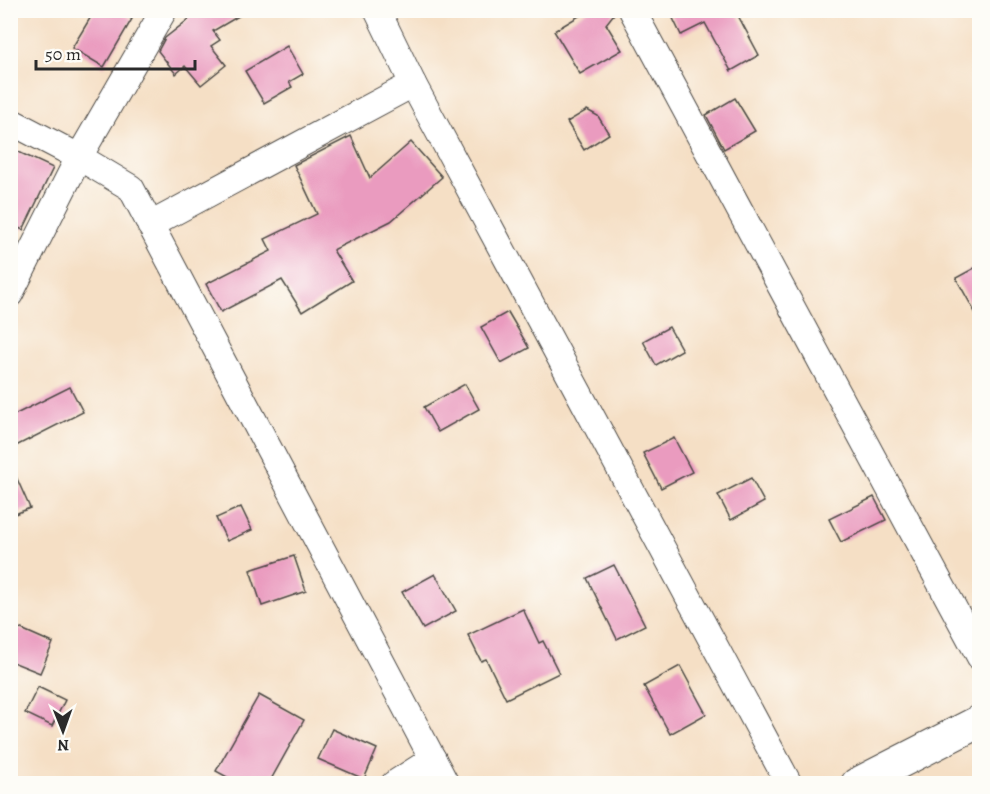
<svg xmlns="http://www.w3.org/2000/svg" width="990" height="794" viewBox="0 0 990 794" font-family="Alegreya,serif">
	<rect width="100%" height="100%" fill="#fdfcf7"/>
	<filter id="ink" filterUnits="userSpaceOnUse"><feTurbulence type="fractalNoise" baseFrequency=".0167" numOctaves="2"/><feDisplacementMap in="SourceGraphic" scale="12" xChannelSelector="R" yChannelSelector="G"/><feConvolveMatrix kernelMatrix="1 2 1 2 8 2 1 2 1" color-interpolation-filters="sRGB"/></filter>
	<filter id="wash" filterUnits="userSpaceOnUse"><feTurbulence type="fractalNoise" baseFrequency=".008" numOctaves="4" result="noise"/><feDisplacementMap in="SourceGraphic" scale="24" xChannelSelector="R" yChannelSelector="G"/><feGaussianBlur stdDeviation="1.35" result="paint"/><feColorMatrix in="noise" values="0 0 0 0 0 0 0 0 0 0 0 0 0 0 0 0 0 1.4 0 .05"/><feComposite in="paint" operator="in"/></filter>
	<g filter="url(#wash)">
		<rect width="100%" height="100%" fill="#f5dfc5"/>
		<g id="blocks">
			<!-- building -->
			<g fill="#ea9bbf">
				<path d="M95,10H118L132,19L104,67L72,48Z"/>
				<path d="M182,10H249L213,31L220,40L211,46L226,65L201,85L185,66L176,74L158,51L165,38L189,19Z"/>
				<path d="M589,10H617L606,24L622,50L580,74L554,31Z"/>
				<path d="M669,10H735L759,55L731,71L705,23L681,35Z"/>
				<path d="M287,46L303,74L289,82L292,87L264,103L245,71Z"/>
				<path d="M735,98L755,131L724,149L706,115Z"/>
				<path d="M587,110L598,116L609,134L584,150L567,122Z"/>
				<path d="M351,136L370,178L411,142L442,177L391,221L333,250L352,281L302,312L282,280L221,312L206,284L271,251L265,239L317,214L294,165Z"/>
				<path d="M10,148L53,168L23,230L10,224Z"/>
				<path d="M980,265V321L956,278Z"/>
				<path d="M508,312L529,348L501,363L481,327Z"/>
				<path d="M669,327L682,350L656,365L643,341Z"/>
				<path d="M465,384L479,409L438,432L424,407Z"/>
				<path d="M70,387L83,412L10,449V417Z"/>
				<path d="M674,438L692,472L661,488L643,453Z"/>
				<path d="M10,463L30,508L10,516Z"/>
				<path d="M751,478L764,502L731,520L718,495Z"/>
				<path d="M874,497L886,520L841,542L829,519Z"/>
				<path d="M241,507L252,530L227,541L216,518Z"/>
				<path d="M294,556L306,591L262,606L250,570Z"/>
				<path d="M614,565L645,625L617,639L587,578Z"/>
				<path d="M435,574L456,611L423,629L402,592Z"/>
				<path d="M523,609L539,643L543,641L559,673L506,699L486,659L481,661L468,635Z"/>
				<path d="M10,624L53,643L40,673L10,661Z"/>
				<path d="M680,666L706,714L670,734L644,686Z"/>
				<path d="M38,687L65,700L52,726L25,713Z"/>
				<path d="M259,695L304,720L269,783H238L216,771Z"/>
				<path d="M332,729L377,749L364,779L318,759Z"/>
			</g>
		</g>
	</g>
	<g filter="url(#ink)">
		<use href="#blocks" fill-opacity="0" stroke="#494642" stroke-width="1.5"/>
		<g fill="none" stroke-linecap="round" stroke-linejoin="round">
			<!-- minor casing -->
			<g stroke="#494642" stroke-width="28">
				<g id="minor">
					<path d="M377,10L413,84L789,784"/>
					<path d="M632,10L980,657"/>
					<path d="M10,121L79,157L131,188L446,784"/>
					<path d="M150,225L413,84"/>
					<path d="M10,294L79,157L164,10"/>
					<path d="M394,784L433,759"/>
				</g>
			</g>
			<!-- tertiary casing -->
			<g stroke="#494642" stroke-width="34">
				<path id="tertiary" d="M857,784L980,721"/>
			</g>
			<!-- minor -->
			<use href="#minor" stroke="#fff" stroke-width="26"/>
			<!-- tertiary -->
			<use href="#tertiary" stroke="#fff" stroke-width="32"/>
		</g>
	</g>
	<!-- margin -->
	<rect width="990" height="794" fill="none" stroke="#fdfcf7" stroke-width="36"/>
	<!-- north arrow -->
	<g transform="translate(63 731) rotate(179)" stroke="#fdfcf7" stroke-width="4.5" paint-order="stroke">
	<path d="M0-4.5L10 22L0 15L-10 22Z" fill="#2b2b2b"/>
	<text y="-9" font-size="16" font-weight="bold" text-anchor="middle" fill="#2b2b2b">N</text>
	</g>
	<!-- scale -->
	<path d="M36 60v9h159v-9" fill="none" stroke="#2b2b2b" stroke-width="3"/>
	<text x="45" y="60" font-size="18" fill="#2b2b2b" stroke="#fdfcf7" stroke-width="4.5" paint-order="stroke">50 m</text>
</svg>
